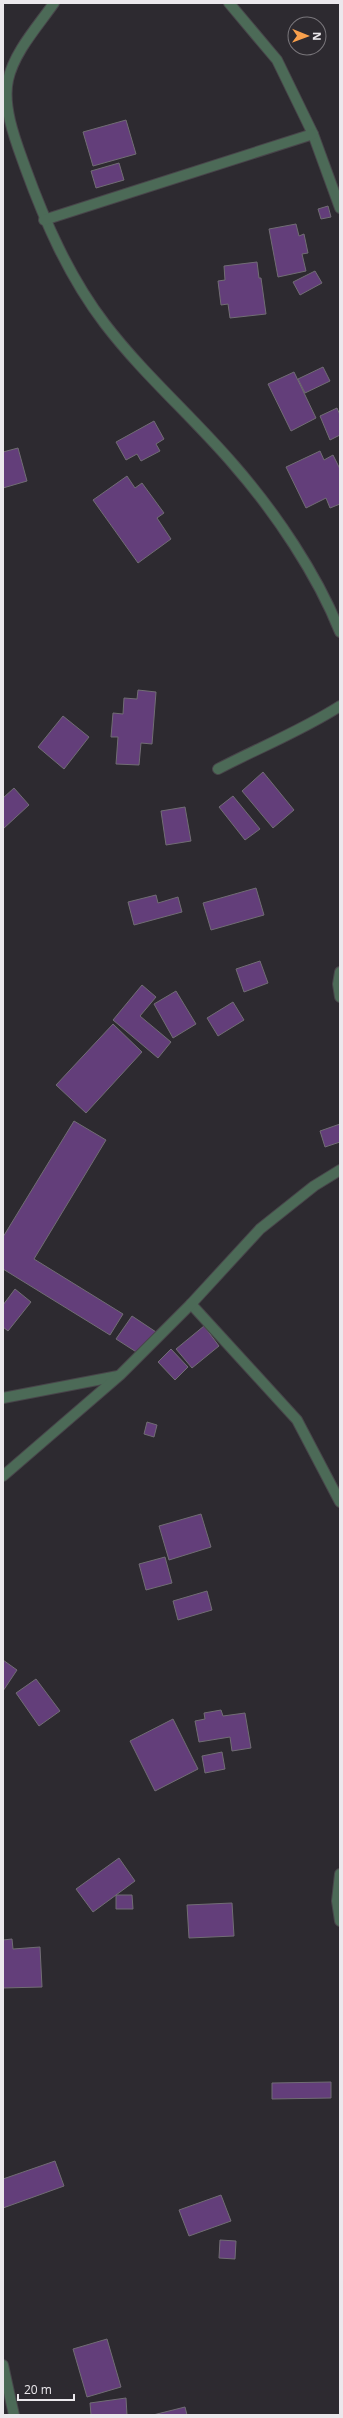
<svg xmlns="http://www.w3.org/2000/svg" width="343" height="2418" viewBox="0 0 343 2418" font-family="'Open Sans',sans-serif">
	<rect width="100%" height="100%" fill="#2d2a30"/>
	<!-- building -->
	<g fill="#633e7a" stroke="#716d74">
		<path d="M126,120L136,154L93,166L83,132Z"/>
		<path d="M119,163L124,180L96,188L91,171Z"/>
		<path d="M328,206L331,217L321,219L318,209Z"/>
		<path d="M296,224L299,236L304,234L308,253L302,254L306,271L278,277L269,229Z"/>
		<path d="M257,262L259,278H261L266,314L230,318L228,304L221,305L218,281L225,280L224,266Z"/>
		<path d="M315,271L322,283L300,295L293,282Z"/>
		<path d="M323,367L330,381L305,393L298,379Z"/>
		<path d="M294,372L316,418L291,431L268,384Z"/>
		<path d="M337,408L340,415V435L330,440L320,416Z"/>
		<path d="M154,421L164,439L156,444L160,451L141,461L137,454L126,460L116,442Z"/>
		<path d="M18,448L27,481L3,488V452Z"/>
		<path d="M320,451L324,460L333,455L340,469V504L330,508L326,498L306,508L286,467Z"/>
		<path d="M127,476L135,488L142,483L164,513L157,518L171,539L138,563L93,500Z"/>
		<path d="M138,690L156,692L152,744L141,743L139,765L116,764L118,737H111L113,713L123,714L124,698L137,699Z"/>
		<path d="M63,716L89,737L64,769L38,747Z"/>
		<path d="M263,772L294,810L273,828L242,791Z"/>
		<path d="M14,788L29,805L3,829V798Z"/>
		<path d="M233,796L260,829L245,840L219,807Z"/>
		<path d="M185,807L191,841L166,845L161,811Z"/>
		<path d="M256,888L264,915L211,930L203,903Z"/>
		<path d="M156,895L158,903L178,897L182,912L134,925L128,902Z"/>
		<path d="M260,961L268,983L244,992L236,969Z"/>
		<path d="M142,985L156,997L140,1016L171,1042L158,1058L113,1020Z"/>
		<path d="M176,991L196,1024L173,1038L154,1004Z"/>
		<path d="M233,1002L244,1020L218,1036L207,1018Z"/>
		<path d="M113,1024L142,1052L86,1113L56,1085Z"/>
		<path d="M74,1121L106,1140L34,1259L123,1314L110,1335L3,1269V1237Z"/>
		<path d="M340,1124V1142L325,1147L320,1131Z"/>
		<path d="M15,1289L31,1302L8,1331L3,1327V1305Z"/>
		<path d="M132,1316L156,1332L141,1355L116,1339Z"/>
		<path d="M204,1326L219,1346L192,1368L176,1349Z"/>
		<path d="M171,1349L188,1367L175,1380L158,1362Z"/>
		<path d="M147,1422L157,1425L154,1437L144,1434Z"/>
		<path d="M201,1514L211,1547L169,1560L159,1526Z"/>
		<path d="M165,1557L172,1583L146,1590L139,1564Z"/>
		<path d="M207,1591L212,1610L178,1620L173,1601Z"/>
		<path d="M3,1660L17,1670L3,1691Z"/>
		<path d="M36,1679L60,1711L39,1726L16,1693Z"/>
		<path d="M221,1710L223,1716L245,1713L251,1748L232,1751L230,1737L199,1742L195,1721L205,1719L204,1713Z"/>
		<path d="M173,1719L198,1769L155,1791L130,1741Z"/>
		<path d="M222,1752L225,1769L205,1773L202,1756Z"/>
		<path d="M119,1858L135,1881L93,1912L76,1889Z"/>
		<path d="M116,1895H132L133,1909H116Z"/>
		<path d="M232,1903L234,1936L189,1938L187,1905Z"/>
		<path d="M12,1939L13,1949L40,1947L42,1987L3,1988V1940Z"/>
		<path d="M331,2082V2098L272,2099V2083Z"/>
		<path d="M55,2161L64,2186L3,2208V2179Z"/>
		<path d="M221,2195L231,2221L189,2236L179,2210Z"/>
		<path d="M220,2240L236,2241L235,2259L219,2258Z"/>
		<path d="M107,2339L121,2387L87,2397L73,2349Z"/>
		<path d="M126,2398L127,2415H91L90,2403Z"/>
		<path d="M185,2407L187,2415H153Z"/>
	</g>
	<g fill="none" stroke-linecap="round" stroke-linejoin="round">
		<!-- minor casing -->
		<g stroke="#48454a" stroke-width="12">
			<g id="minor">
				<path d="M54,3C38,26 14,52 8,80C2,107 16,142 25,167C45,222 69,277 105,324C144,375 192,416 234,465C275,512 317,574 340,632"/>
				<path d="M229,3L277,60L313,134L340,208"/>
				<path d="M44,220L313,134"/>
				<path d="M218,769C258,748 301,731 340,706"/>
				<path d="M340,972L338,984L340,997"/>
				<path d="M191,1304L297,1420L340,1502"/>
				<path d="M3,1398L118,1376"/>
				<path d="M3,1476L120,1375L191,1304L260,1229L314,1186L340,1170"/>
				<path d="M340,1874L337,1901L340,1921"/>
				<path d="M3,2365L14,2415"/>
			</g>
		</g>
		<!-- minor -->
		<use href="#minor" stroke="#4c6a57" stroke-width="10"/>
	</g>
	<!-- border -->
	<rect width="343" height="2418" fill="none" stroke="#ebe8ec" stroke-width="8"/>
	<!-- north arrow -->
	<g transform="translate(307 36) rotate(91)"><circle r="19" fill="#2d2a30" stroke="#79767b"/>
	<path d="M0-3L7 15L0 10L-7 15Z" fill="#f9a04c"/>
	<text y="-6" font-size="11" font-weight="bold" text-anchor="middle" fill="#ebe8ec">N</text>
	</g>
	<!-- scale -->
	<path d="M18 2394v6h56v-6" fill="none" stroke="#ebe8ec" stroke-width="2"/>
	<text x="24" y="2394" font-size="12" fill="#ebe8ec" stroke="#2d2a30" stroke-width="3" paint-order="stroke">20 m</text>
</svg>
